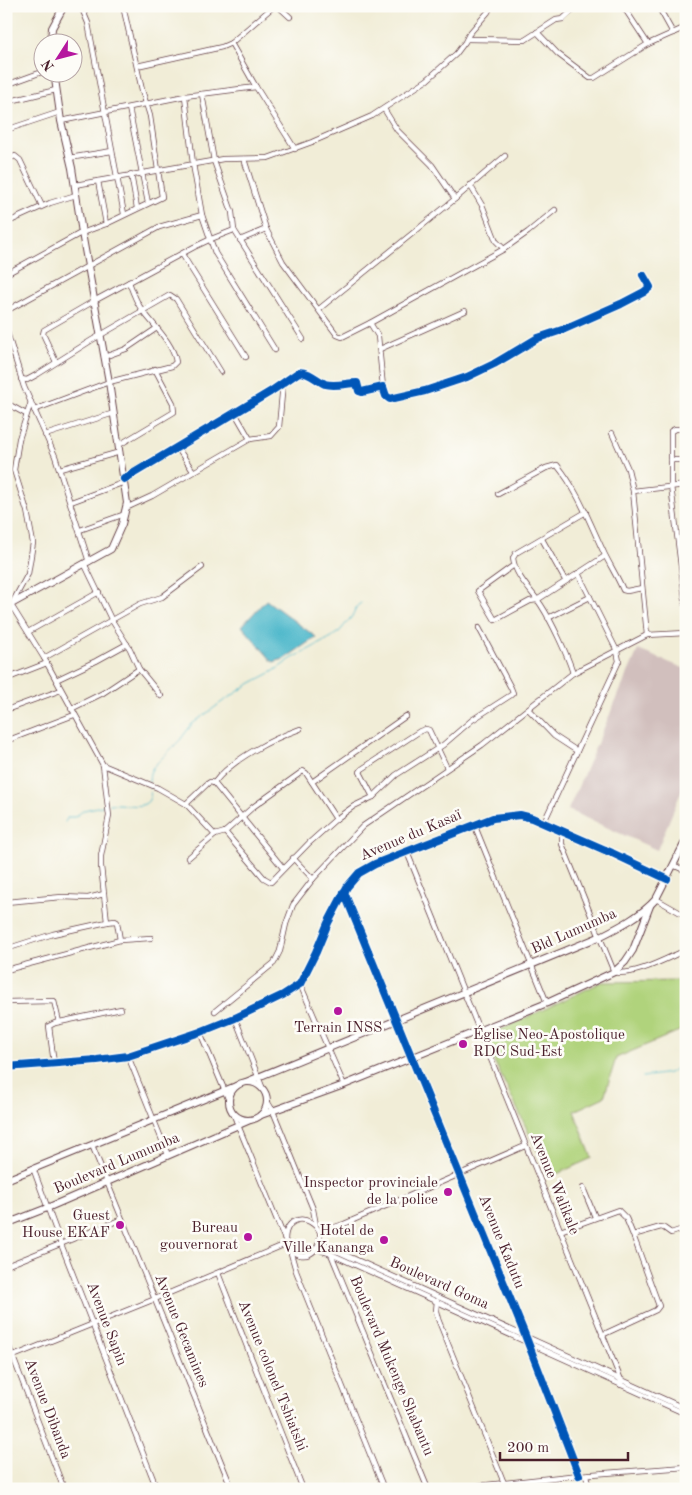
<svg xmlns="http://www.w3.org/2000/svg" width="692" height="1495" viewBox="0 0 692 1495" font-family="'Old Standard TT',serif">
	<rect width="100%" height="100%" fill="#fdfcf7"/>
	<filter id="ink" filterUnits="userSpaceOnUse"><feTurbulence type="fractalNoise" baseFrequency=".02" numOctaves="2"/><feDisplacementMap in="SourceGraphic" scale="10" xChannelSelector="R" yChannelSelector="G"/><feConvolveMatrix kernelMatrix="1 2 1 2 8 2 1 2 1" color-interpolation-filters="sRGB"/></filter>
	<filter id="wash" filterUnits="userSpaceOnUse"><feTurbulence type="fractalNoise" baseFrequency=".0096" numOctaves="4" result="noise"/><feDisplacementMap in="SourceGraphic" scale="20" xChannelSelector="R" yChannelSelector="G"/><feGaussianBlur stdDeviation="1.12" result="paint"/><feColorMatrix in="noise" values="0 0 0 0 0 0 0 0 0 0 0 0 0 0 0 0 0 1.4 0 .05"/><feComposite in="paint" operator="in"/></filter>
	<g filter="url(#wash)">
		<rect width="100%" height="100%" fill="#f1edd7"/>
		<!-- industrial -->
		<path fill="#d1bfbd" d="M638,650L686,669V780L657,850L568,810Z"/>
		<!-- green -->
		<path fill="#b0d37b" stroke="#7d7953" d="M680,981L686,991V1028L616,1058L604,1097L574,1111L592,1158L550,1177L483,1038L602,982Z"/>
		<!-- water -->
		<path fill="#4cb7ca" stroke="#4b6b7a" d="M266,600L316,637L284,659L273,662L242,626Z"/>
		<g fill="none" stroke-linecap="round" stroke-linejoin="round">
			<!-- stream -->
			<g stroke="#4cb7ca" stroke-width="1">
				<path d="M149,782L150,773L153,767L180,740L192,724L222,702L251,683L274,671L291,659L330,638L340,631L353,615L357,606L361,603"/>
				<path d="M110,804C127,802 155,816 150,786"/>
				<path d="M65,822L68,817H75L84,810L106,805"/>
				<path d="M643,1077L669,1073L686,1063"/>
			</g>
		</g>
	</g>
	<g filter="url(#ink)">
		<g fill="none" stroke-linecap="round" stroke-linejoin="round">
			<!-- street casing -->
			<g stroke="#633e45" stroke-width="6">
				<g id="street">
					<path d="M81,6L88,23L124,214"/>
					<path d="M274,6L231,43L256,87L295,149"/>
					<path d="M278,6L290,17"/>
					<path d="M623,6L648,44"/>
					<path d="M658,6L673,33"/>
					<path d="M537,32L558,54L590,78H594L648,44L686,27"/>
					<path d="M467,39L525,40L556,20L563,19L577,6"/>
					<path d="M137,66L222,47L231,43"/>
					<path d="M6,85L42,72"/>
					<path d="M202,94L214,161L232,212L234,230L303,339"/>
					<path d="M185,96L193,164L202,215L215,253L275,350"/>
					<path d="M6,102L56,90"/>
					<path d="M129,108L148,203"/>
					<path d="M384,109L397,130L432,165L455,199"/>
					<path d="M61,121L185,96L256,87"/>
					<path d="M6,130L60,112"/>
					<path d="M69,158L112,151"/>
					<path d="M244,159L266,229L283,262L337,335L342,337L370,323L504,249L528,232L555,210"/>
					<path d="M6,160L15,156L20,160L42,206"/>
					<path d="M131,174L137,208"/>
					<path d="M98,181L106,224"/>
					<path d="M75,185L223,159L268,158L312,142L372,116L427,80L456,54L465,42L469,34L488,12L491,6"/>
					<path d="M470,185L483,207L496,241L504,249"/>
					<path d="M6,223L50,203L76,195"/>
					<path d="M240,240L266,229"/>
					<path d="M182,254L246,357"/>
					<path d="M6,274L79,234L106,224L162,197L150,116L142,90L123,6"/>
					<path d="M319,309L455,199L505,156"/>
					<path d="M6,311L159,227L202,215"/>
					<path d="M370,323L378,336L383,387"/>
					<path d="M6,329L24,387L55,456L89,562"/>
					<path d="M380,349L465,311"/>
					<path d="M104,357L126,349L157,328"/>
					<path d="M56,362L43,334L44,330L94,301L194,247L211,239L234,230"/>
					<path d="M21,379L27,380L38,374L92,340L170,295L176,299L221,372"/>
					<path d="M31,402L19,439L14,470L27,511L33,543L28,574L11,605L44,658L103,765L109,816L101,856V866L107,922L115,921L117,922L120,940"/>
					<path d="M6,403L26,414"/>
					<path d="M34,410L109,382L172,366L176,362C173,342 151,323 140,307C135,299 132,290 129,282"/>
					<path d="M235,413L250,439"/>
					<path d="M686,429H675L671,431V486L686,607"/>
					<path d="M612,433L628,469L633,491L647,635"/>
					<path d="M45,435L114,413"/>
					<path d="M119,445L174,412L173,403L155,369"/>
					<path d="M177,447L193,471"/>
					<path d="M671,460H686"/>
					<path d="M60,469L120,452"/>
					<path d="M124,479L270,392L299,372C310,372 316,380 325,384C335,387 347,383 357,383L359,391L362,392L383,387L386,396L390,399L425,391L467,377L494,364L538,338L562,330L621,304L644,292L650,287L643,275"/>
					<path d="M633,491L686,485"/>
					<path d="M498,494L546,468L557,465C579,492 590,524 605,555C611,567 618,578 623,590L627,591L642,588"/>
					<path d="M71,502L125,482"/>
					<path d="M126,508L152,496L250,439L271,436L279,427L283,383"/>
					<path d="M80,530L125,514"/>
					<path d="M542,539L565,580"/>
					<path d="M85,565L111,619L130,649L139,669L161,696"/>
					<path d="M514,565L478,591L495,620L530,601L537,600L605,556"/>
					<path d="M548,618L590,597"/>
					<path d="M28,632L99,592"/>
					<path d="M44,658L140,604L162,597L202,567"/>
					<path d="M573,673C567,654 552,622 541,605C531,590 515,576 513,558L516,553L586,512"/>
					<path d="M6,679L47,663"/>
					<path d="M56,680L96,661L127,644"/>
					<path d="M71,709L103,693L139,669"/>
					<path d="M528,709L554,736L577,751"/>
					<path d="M6,710L61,690"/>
					<path d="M6,741L74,715"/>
					<path d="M103,765L158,788L186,804L215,835"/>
					<path d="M312,782L406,716"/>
					<path d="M214,783C232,759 272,739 300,729"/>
					<path d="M373,797L360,772L362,769L420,731L426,729L429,730L447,768"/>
					<path d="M186,804L207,784L210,782L214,783L283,868"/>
					<path d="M544,822L619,661L617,651L578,573"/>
					<path d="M474,824L547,1003"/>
					<path d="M562,830V844L614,972C634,977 667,958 686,950"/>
					<path d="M225,832L264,878L271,882L309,843L336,819L354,806L373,797L396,775L443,745L472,720L511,695L513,693L511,688L479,628"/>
					<path d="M407,852L621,1380V1385"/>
					<path d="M188,858L215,835L225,832L253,807L303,771L306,773L336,819"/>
					<path d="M293,858L313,879"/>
					<path d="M673,865L686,871"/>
					<path d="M344,892L525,1335L579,1475"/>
					<path d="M656,899L686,916"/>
					<path d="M6,902L62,897L88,898L104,894"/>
					<path d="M6,949L53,934L107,922"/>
					<path d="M6,970L120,940L151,938"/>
					<path d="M300,984L344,1085"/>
					<path d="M6,1002L54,1001L59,1022"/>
					<path d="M215,1011L274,963L280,951L286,924L293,905L313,879L363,826L482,745L573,673L647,635L686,633"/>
					<path d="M235,1018L263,1089"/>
					<path d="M200,1032L229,1101"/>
					<path d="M128,1056L168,1155"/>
					<path d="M54,1063L49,1026L55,1023L121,1009"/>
					<path d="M6,1067L97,1060L128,1056L200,1032L235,1018L283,995L300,984L316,952L328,923L347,887L359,873L375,864L493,818L520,815L532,818L612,853L667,879"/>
					<path d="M267,1101L273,1111L313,1209L316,1225"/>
					<path d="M233,1113L288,1247C302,1264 322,1253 320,1232C309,1213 285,1216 285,1240"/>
					<path d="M92,1145L232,1489"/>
					<path d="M33,1168L61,1244L157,1489"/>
					<path d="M583,1188L595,1217"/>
					<path d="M560,1231L618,1210L626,1218L633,1235L659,1306L656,1310L602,1335"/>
					<path d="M320,1232L344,1224L525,1146"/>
					<path d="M633,1235L661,1227L664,1228L671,1233L686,1228"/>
					<path d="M321,1240L330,1248L686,1409"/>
					<path d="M317,1249L331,1254L686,1414"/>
					<path d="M290,1250L296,1271L384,1489"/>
					<path d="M331,1254L428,1489"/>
					<path d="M6,1266L122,1219"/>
					<path d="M218,1273L303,1489"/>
					<path d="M437,1301L436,1311L438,1319L504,1483"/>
					<path d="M6,1339L64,1489"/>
					<path d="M6,1359L155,1299L286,1244"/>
					<path d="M586,1475L589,1489"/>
					<path d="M450,1489L579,1475L686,1467"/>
				</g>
			</g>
			<!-- secondary casing -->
			<g stroke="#633e45" stroke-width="8">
				<g id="secondary">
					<path d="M51,42L52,28L64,6"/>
					<path d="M6,607L111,549L122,524L127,503L109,382L82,233L72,168L61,121L54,72"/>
					<circle cx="248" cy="1101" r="19"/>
					<path d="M246,1082L599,937C619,927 641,916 656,899L686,840"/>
					<path d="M261,1115L344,1085L547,1003L614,972L625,962L633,950L650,906"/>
					<path d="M6,1180L236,1086"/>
					<path d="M6,1224L47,1208L250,1120"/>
				</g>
			</g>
			<!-- street -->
			<use href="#street" stroke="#fff" stroke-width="4.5"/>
			<!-- secondary -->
			<use href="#secondary" stroke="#fff" stroke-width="6"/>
			<!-- cycleway casing -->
			<g stroke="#fdfcf7" stroke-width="11">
				<g id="cycleway">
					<path d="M124,479L270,392L299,372C310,372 316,380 325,384C335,387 347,383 357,383L359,391L362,392L383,387L386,396L390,399L425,391L467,377L494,364L538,338L562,330L621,304L644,292L650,287L643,275"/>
					<path d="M344,892L525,1335L579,1475"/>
					<path d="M6,1067L97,1060L128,1056L200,1032L235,1018L283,995L300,984L316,952L328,923L347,887L359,873L375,864L493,818L520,815L532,818L612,853L667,879"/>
				</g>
			</g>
			<!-- cycleway -->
			<use href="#cycleway" stroke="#0057b8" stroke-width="8"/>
		</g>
	</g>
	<!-- markers -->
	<g fill="#b5179e" stroke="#fdfcf7" stroke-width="2">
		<circle cx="338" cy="1011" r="5"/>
		<circle cx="463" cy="1044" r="5"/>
		<circle cx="448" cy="1192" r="5"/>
		<circle cx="120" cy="1225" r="5"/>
		<circle cx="248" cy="1237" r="5"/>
		<circle cx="384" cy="1240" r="5"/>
	</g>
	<g text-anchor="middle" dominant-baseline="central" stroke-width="5" stroke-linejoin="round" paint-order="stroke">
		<!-- street labels -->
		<g font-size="15" fill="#4a1f2b" stroke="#fdfcf7">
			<text transform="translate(411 836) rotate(-23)">Avenue du Kasaï</text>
			<text transform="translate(574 932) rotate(-24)">Bld Lumumba</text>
			<text transform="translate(117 1164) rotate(-23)">Boulevard Lumumba</text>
			<text transform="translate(554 1184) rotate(68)">Avenue Walikale</text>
			<text transform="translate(501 1242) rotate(68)">Avenue Kadutu</text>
			<text transform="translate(439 1284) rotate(24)">Boulevard Goma</text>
			<text transform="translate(106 1324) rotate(69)">Avenue Sapin</text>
			<text transform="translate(181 1331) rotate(68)">Avenue Gecamines</text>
			<text transform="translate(391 1366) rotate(67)">Boulevard Mukenge Shabantu</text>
			<text transform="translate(272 1376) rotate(68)">Avenue colonel Tshiatshi</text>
			<text transform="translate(47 1409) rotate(69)">Avenue Dibanda</text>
		</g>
		<!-- poi labels -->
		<g font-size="15" fill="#4a1f2b" stroke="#fdfcf7" text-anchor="end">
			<text x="338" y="1028" text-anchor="middle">Terrain INSS</text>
			<text x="473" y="1035" text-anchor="start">Église Neo-Apostolique<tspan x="473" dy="17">RDC Sud-Est</tspan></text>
			<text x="438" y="1183">Inspector provinciale<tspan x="438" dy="17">de la police</tspan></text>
			<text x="110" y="1216">Guest<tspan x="110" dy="17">House EKAF</tspan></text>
			<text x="238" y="1228">Bureau<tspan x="238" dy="17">gouvernorat</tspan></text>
			<text x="374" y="1231">Hotel de<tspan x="374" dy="17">Ville Kananga</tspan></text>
		</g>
	</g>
	<!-- margin -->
	<rect width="692" height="1495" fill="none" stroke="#fdfcf7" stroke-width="25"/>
	<!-- north arrow -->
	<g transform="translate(58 58) rotate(234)"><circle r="24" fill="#fdfcf7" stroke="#b5a4a5"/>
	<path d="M0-4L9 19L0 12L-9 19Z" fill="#b5179e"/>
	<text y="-8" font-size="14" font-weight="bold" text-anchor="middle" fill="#4a1f2b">N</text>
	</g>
	<!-- scale -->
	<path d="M500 1452v8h128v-8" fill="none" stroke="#4a1f2b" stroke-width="2.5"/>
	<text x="507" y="1452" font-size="15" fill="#4a1f2b" stroke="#fdfcf7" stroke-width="4" paint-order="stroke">200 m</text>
</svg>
